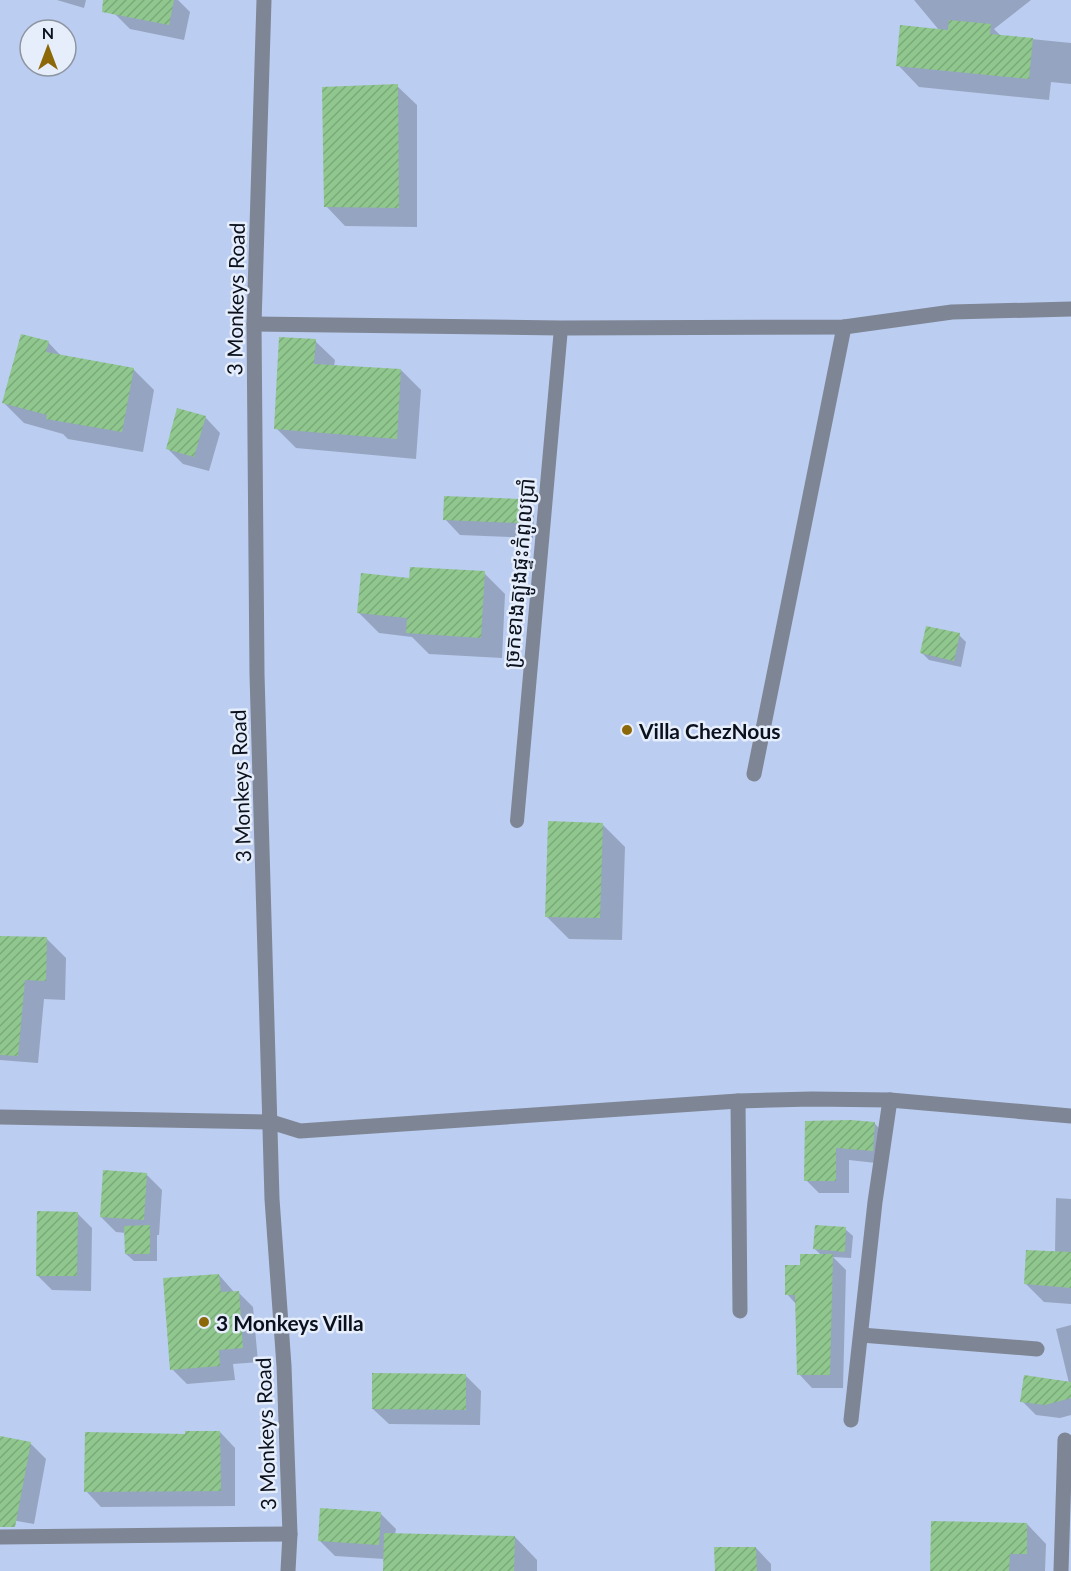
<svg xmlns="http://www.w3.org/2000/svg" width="1071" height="1571" viewBox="0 0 1071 1571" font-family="Lato,'Noto Sans Khmer',sans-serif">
	<defs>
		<pattern id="building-hatch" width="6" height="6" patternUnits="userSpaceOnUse" patternTransform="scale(1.5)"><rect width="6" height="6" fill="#90c78e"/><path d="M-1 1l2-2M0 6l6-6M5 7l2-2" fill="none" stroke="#7baa7a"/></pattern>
	</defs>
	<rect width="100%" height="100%" fill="#bbcdf0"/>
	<!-- shadow -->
	<g fill="#0003">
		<path d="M57,0H86L84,8Z"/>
		<path d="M117,0H178L190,12L184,40L130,29L115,14Z"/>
		<path d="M914,0H1031L994,29L1001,36L1071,43V84L1051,82L1049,100L919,87L898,65L939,30Z"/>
		<path d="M397,86L417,105V227L345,226L326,206Z"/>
		<path d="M315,341L335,360L334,366L401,370L421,390L416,459L296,448L276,428Z"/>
		<path d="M48,342L61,356L134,370L154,390L143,452L68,439L63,434L24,423L4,403Z"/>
		<path d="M205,417L220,433L209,471L183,464L168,449Z"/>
		<path d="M519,501L534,516L533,538L460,535L445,519Z"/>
		<path d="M484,573L505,594L502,658L429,654L412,637L379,633L358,612L411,579Z"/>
		<path d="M959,635L966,642L961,667L929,660L922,653Z"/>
		<path d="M602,824L625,847L622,940L569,939L546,916Z"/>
		<path d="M0,937L46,938L66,958L65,1000L44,999L38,1063L0,1060Z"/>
		<path d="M806,1123H874L887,1136L885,1164L849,1160V1193H819L806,1180Z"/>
		<path d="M147,1175L162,1190L159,1235H157V1261H134L126,1254V1233L116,1232L101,1217Z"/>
		<path d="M1056,1198L1071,1199V1304L1044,1302L1025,1283L1055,1253Z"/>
		<path d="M77,1213L92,1228L91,1291L52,1290L37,1275Z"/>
		<path d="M845,1229L853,1236L851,1258L833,1257L846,1270L843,1388H812L799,1374L796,1304L787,1294L802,1267L822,1256L815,1249Z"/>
		<path d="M219,1275L234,1292H238L253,1307L258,1362L233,1364L235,1380L187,1384L172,1369Z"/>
		<path d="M1071,1325V1415L1060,1418L1036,1415L1022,1401L1069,1383L1056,1329Z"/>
		<path d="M466,1376L481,1391L480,1425L389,1424L373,1409Z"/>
		<path d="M220,1432L235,1448V1506L101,1507L86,1491L186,1436Z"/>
		<path d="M0,1438L30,1443L46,1459L34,1524L0,1518Z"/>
		<path d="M380,1513L396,1529L395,1534L515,1537L537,1560V1571H385V1559L335,1556L320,1541Z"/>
		<path d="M1027,1524L1046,1544L1045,1571H931Z"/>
		<path d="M756,1548L771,1564V1571H716Z"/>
	</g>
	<!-- building -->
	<g fill="url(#building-hatch)">
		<path d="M103,0H174L169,25L102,12Z"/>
		<path d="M949,20L991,24L990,34L1033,38L1029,79L896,66L900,25L948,30Z"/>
		<path d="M398,84L399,208L324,207L322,87Z"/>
		<path d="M21,334L49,341L46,352L134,368L122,432L46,419L47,415L2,403Z"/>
		<path d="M279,337L316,339L314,364L401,369L397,439L274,429Z"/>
		<path d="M177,408L206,416L194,457L166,449Z"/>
		<path d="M444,496L520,499L519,523L443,520Z"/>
		<path d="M410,567L485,571L481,638L406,633L407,618L357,613L361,573L409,578Z"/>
		<path d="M926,626L960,633L954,661L920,653Z"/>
		<path d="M548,821L603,823L600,918L545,917Z"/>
		<path d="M0,936L47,937L46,981L25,980L18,1056L0,1055Z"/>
		<path d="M851,1120L875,1122L873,1151L836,1148V1181H804L805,1121Z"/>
		<path d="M103,1170L147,1173L144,1220L100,1217Z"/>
		<path d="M37,1211L78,1212L77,1276H36Z"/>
		<path d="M150,1225V1254H125L124,1226Z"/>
		<path d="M815,1225L846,1227L845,1252L813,1249Z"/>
		<path d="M1026,1250L1071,1252V1288L1024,1284Z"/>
		<path d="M800,1254H833L830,1375H797L795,1295H785V1265H800Z"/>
		<path d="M219,1274L221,1292L239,1291L243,1348L219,1350L220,1366L170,1370L163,1278Z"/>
		<path d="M372,1373L466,1374V1410L372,1409Z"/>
		<path d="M1024,1375L1071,1382V1398L1045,1405L1020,1402Z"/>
		<path d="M185,1431H220L221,1491L84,1492L85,1432L185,1434Z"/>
		<path d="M0,1436L31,1442L15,1527H0Z"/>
		<path d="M320,1508L381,1512L379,1545L318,1541Z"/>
		<path d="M931,1521L1027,1523V1554H1010L1009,1571H930Z"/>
		<path d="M384,1533L515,1536L514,1571H383Z"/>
		<path d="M714,1547H756L757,1571H715Z"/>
	</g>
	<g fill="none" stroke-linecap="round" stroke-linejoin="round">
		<!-- service -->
		<path stroke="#7e8594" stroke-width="14" d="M517,821L561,328"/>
		<!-- minor -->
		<g stroke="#7e8594" stroke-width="15">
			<path d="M264,0L254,324L257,674L272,1199L284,1366L290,1534L288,1571"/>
			<path d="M254,324L561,328L844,327L952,312L1071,309"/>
			<path d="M754,774L844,327"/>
			<path d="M738,1101L740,1311"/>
			<path d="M0,1117L271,1122L300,1131L738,1101L812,1099L890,1100L1071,1116"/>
			<path d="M861,1335L1037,1349"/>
			<path d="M851,1420L875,1202L890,1100"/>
			<path d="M0,1537L290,1534"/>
			<path d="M1061,1571L1065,1440"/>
		</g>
	</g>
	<!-- markers -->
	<g fill="#8c6809" stroke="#e6eefc" stroke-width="2">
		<circle cx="627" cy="730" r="6"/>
		<circle cx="204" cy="1322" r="6"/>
	</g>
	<g text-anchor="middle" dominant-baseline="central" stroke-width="5" stroke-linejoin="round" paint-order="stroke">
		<!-- street labels -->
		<g font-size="21" fill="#0a101c" stroke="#e6eefc">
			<text transform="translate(235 299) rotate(-89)">3 Monkeys Road</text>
			<text transform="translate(518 573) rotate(-85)">ច្រកខាងត្បូងផ្ទះកំពូលប្រាំ</text>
			<text transform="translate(240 786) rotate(-92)">3 Monkeys Road</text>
			<text transform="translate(265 1434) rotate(-92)">3 Monkeys Road</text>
		</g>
		<!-- poi labels -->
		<g font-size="21" font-weight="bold" fill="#0a101c" stroke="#e6eefc" text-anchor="start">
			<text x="639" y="730">Villa ChezNous</text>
			<text x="216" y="1322">3 Monkeys Villa</text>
		</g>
	</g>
	<!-- north arrow -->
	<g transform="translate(48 48)"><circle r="28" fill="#e6eefc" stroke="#8e95a2" stroke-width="1.5"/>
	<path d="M0-4.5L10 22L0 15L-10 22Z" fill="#8c6809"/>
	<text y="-9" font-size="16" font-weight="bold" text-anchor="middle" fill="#0a101c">N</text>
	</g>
</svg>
